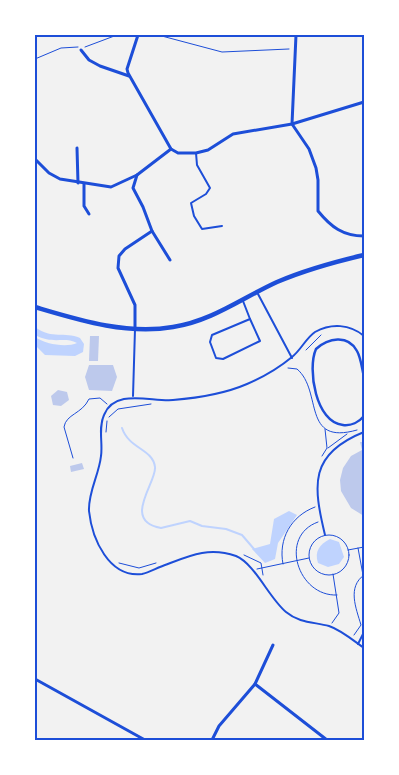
<svg xmlns="http://www.w3.org/2000/svg" width="399" height="775" viewBox="0 0 399 775" font-family="'Source Sans 3',sans-serif">
	<rect width="100%" height="100%" fill="#f2f2f2"/>
	<!-- water -->
	<g fill="#bfd3fe">
		<path d="M35,327C53,340 64,331 80,338L84,344L83,352L75,356L45,355L35,345V337C45,344 66,348 77,343C64,336 54,345 35,335Z"/>
		<path d="M289,511L297,515L278,543L275,559L265,563L252,549L270,544L274,519Z"/>
		<path d="M330,539L339,542L344,557L339,564L328,567L318,563C314,551 320,544 330,539Z"/>
	</g>
	<g fill="none" stroke-linecap="round" stroke-linejoin="round">
		<!-- stream -->
		<path stroke="#bfd3fe" stroke-width="2" d="M122,428C129,449 153,449 155,467C157,482 121,521 161,528L190,521L202,526L226,529L242,535L254,549"/>
	</g>
	<!-- building -->
	<g fill="#bdc9ec">
		<path d="M90,336H99L98,361H89Z"/>
		<path d="M89,365H113L117,377L112,391L89,390L85,377Z"/>
		<path d="M58,390L67,392L69,400L61,406L53,405L51,396Z"/>
		<path d="M360,442H364V516L351,508L341,491L340,480L343,468L351,456L362,450Z"/>
		<path d="M82,463L84,469L71,472L70,466Z"/>
	</g>
	<g fill="none" stroke-linecap="round" stroke-linejoin="round">
		<!-- path -->
		<g stroke="#1d4ed8" stroke-width="1">
			<path d="M158,35L222,52L289,49"/>
			<path d="M85,47L117,35"/>
			<path d="M35,59L61,48L78,47"/>
			<path d="M306,350L321,335"/>
			<path d="M288,368L297,369C323,391 301,446 357,430"/>
			<path d="M109,417L118,409L151,404"/>
			<path d="M106,432L107,421"/>
			<path d="M328,448L347,434"/>
			<path d="M322,456L327,448L325,429"/>
			<path d="M73,458L64,427C66,414 82,414 89,399L100,398L107,404"/>
			<path d="M318,522C278,536 298,597 337,595"/>
			<circle cx="329" cy="555" r="20"/>
			<path d="M358,548L363,575"/>
			<path d="M348,550L364,547"/>
			<path d="M244,555L261,563L263,575"/>
			<path d="M119,563L139,568L156,563"/>
			<path d="M283,564C278,539 291,516 315,507"/>
			<path d="M257,569L309,558"/>
			<path d="M332,623L339,613L333,574"/>
			<path d="M354,635L361,625C356,608 347,587 364,575"/>
		</g>
		<!-- service -->
		<g stroke="#1d4ed8" stroke-width="2">
			<path d="M196,153L197,165L210,188L206,194L191,203L194,216L202,229L222,226"/>
			<path d="M258,294L292,358"/>
			<path d="M243,301L250,319"/>
			<path d="M250,319L260,341L223,359L216,358L210,342L212,335Z"/>
			<path d="M364,336C350,324 331,323 315,332C306,338 301,350 292,357C280,367 261,378 247,384C224,394 197,398 173,400C151,402 115,388 104,415C98,428 103,443 101,456C99,475 88,492 89,511C92,539 109,578 142,574C148,573 155,569 160,567C187,557 207,546 236,556C255,564 269,598 286,612C299,623 314,622 329,626C341,630 354,641 364,648"/>
			<path d="M133,396L135,329"/>
			<path d="M325,535C313,485 309,454 364,432"/>
			<path d="M358,644L364,632"/>
		</g>
		<!-- pedestrian -->
		<path stroke="#1d4ed8" stroke-width="2.5" d="M364,377C362,369 361,358 357,351C348,334 328,338 316,349C307,369 316,423 343,425C351,426 359,422 364,416"/>
		<!-- minor -->
		<g stroke="#1d4ed8" stroke-width="3">
			<path d="M138,35L127,69L128,73L171,149L178,153H196L208,150L233,134L292,124L364,102"/>
			<path d="M296,35L292,124L309,149L316,168L318,180V211C331,227 343,236 364,236"/>
			<path d="M81,50L89,60L100,66L129,76"/>
			<path d="M77,148L78,183"/>
			<path d="M35,159L49,173L60,179L111,187L137,175L171,149"/>
			<path d="M84,184V206L89,214"/>
			<path d="M152,231L170,260"/>
			<path d="M135,329V305L118,268L119,256L125,249L152,231L143,207L133,188L137,175"/>
			<path d="M35,679L145,740"/>
			<path d="M255,684L327,740"/>
			<path d="M212,740L219,726L255,684L273,645"/>
		</g>
		<!-- tertiary -->
		<path stroke="#1d4ed8" stroke-width="4.5" d="M35,307C79,320 126,335 173,327C212,321 242,298 277,282C305,270 334,262 364,255"/>
	</g>
	<!-- border -->
	<rect width="399" height="775" fill="none" stroke="#ffffff" stroke-width="72"/>
	<rect x="36" y="36" width="327" height="703" fill="none" stroke="#1d4ed8" stroke-width="2"/>
</svg>
